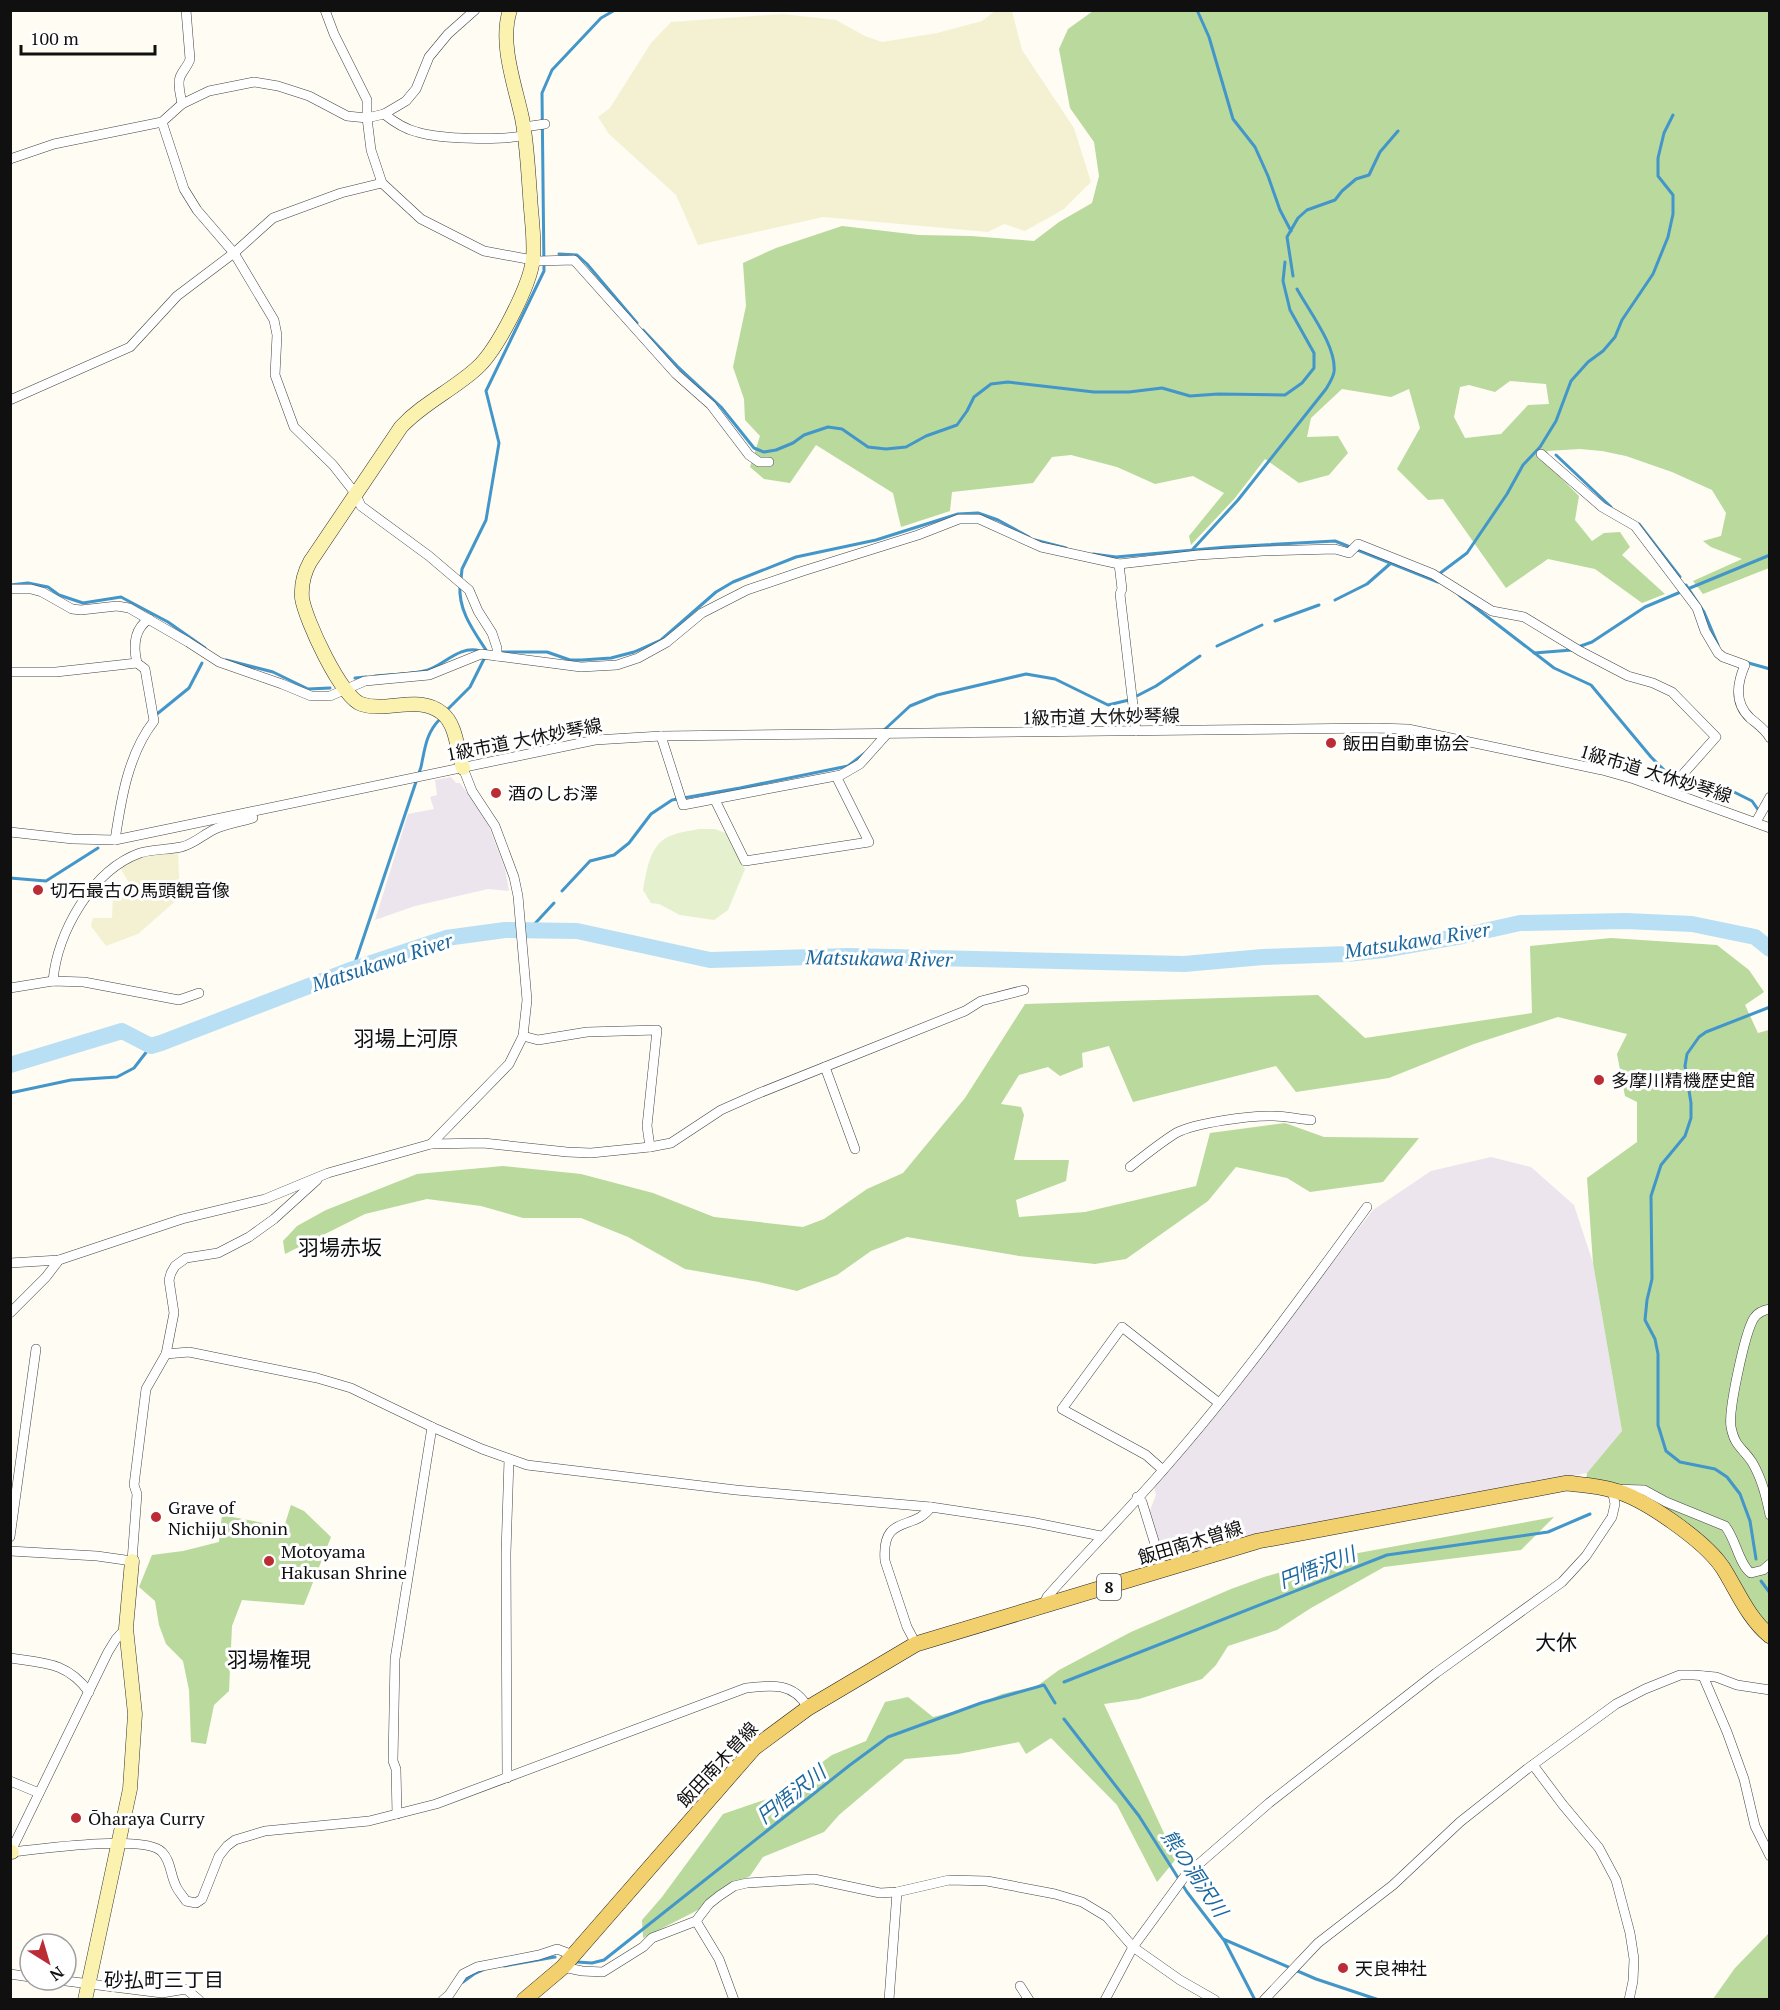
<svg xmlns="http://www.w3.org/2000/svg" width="1780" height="2010" viewBox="0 0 1780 2010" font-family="'PT Serif','Noto Sans JP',serif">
	<rect width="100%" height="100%" fill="#fefcf3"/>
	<!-- industrial -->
	<g fill="#ece5ed">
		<path d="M451,777L456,783H460L486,819L505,869L509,891L488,889L415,906L375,920L408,814L434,809L430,797L437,795L435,780Z"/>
		<path d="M1491,1157L1531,1167L1574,1205L1593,1263L1622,1431L1587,1473L1348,1519L1166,1563L1148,1515L1156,1495L1154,1487L1202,1431L1373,1210L1431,1171Z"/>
	</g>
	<!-- farmland -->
	<g fill="#f4f1d3">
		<path d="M996,10L1012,11L1022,50L1074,128L1091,182L1064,209L1025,231L1004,224L988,232L823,217L698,245L676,195L609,134L598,117L610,108L651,43L671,22L783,14L836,20L865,36L882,42L937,33L982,21Z"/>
		<path d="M178,851L180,897L138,934L106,946L91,926L93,918H112L113,894L129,883L121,869L122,866L142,856Z"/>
	</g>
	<!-- forest -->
	<g fill="#b9d99d" fill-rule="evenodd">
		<path d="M1093,11H1769V568L1703,594L1693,581L1742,559L1711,547L1703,541L1721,536L1726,513L1712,490L1672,472L1626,456L1602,451L1580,449L1547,451L1557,474L1579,496L1575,520L1592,541L1604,533L1620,532L1630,547L1622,555L1665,594L1642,603L1595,569L1548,559L1506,588L1443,499L1428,500L1397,469L1420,428L1409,389L1391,397L1342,389L1311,418L1307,437L1338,436L1348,453L1329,475L1299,483L1265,459L1235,498L1191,545L1189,536L1224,493L1193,476L1155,484L1117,467L1071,455L1052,457L1033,483L952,492L950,511L901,527L893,493L816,445L790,483L764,479L750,467L760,436L745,420L744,399L733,367L746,306L743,263L776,248L842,226L919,235L971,236L1034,241L1059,222L1092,203L1099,176L1094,142L1070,108L1059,49L1068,29ZM1510,381L1546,384L1549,404L1528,405L1501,434L1465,438L1454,417L1460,387L1469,385L1495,392Z"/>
		<path d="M1611,938L1717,945L1749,970L1764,992L1745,1005L1758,1033L1769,1030V1625L1748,1600L1727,1559L1645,1496L1616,1486L1586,1481L1587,1473L1622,1431L1593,1263L1587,1178L1637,1142V1102L1625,1096L1617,1054L1627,1034L1558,1017L1474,1044L1389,1078L1296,1092L1276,1066L1133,1102L1109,1046L1082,1053L1083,1067L1060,1076L1048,1067L1019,1075L1001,1104L1021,1107L1024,1115L1014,1160H1069L1066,1181L1016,1200L1019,1217L1085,1212L1196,1186L1210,1133L1285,1123L1324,1137L1419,1138L1383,1182L1310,1192L1287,1178L1236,1167L1208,1201L1126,1259L1095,1264L1019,1256L907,1237L871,1251L837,1275L797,1291L759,1282L685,1269L628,1237L581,1218H523L481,1206L427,1199L365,1214L285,1254L283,1241L297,1226L326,1210L417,1174L503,1166L581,1174L653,1193L714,1217L803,1227L824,1219L867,1189L903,1173L965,1098L1025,1004L1318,995L1365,1038L1532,1013L1530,946Z"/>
		<path d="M291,1505L304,1511L331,1537L304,1605L242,1600L232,1626L229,1691L214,1705L206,1744L191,1742L189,1690L183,1661L166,1644L159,1625L155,1601L139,1587L152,1555L183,1551L219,1542L222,1515L284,1527Z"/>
		<path d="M1554,1517L1521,1550L1384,1567L1311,1608L1277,1630L1228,1646L1216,1665L1202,1679L1139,1699L1104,1704L1176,1859L1157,1882L1117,1805L1051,1738L1026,1754L1019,1742L958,1754L905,1759L839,1815L824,1832L763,1857L750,1876L727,1888L700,1909L643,1938L642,1920L662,1897L723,1814L776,1796L832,1755L866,1741L885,1702L908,1697L933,1717L972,1707L1002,1694L1037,1686L1059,1670L1131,1632L1231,1589L1264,1577L1331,1558Z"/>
		<path d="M1769,1933V1999H1713L1735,1968Z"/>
	</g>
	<!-- pitch -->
	<path fill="#e5f0ce" d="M699,829H715L728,834L745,869L728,910L714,920L680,915L659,904L651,903L643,890C647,870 649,845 670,836C679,832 690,831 699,829Z"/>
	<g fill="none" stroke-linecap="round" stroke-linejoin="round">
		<!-- stream -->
		<g stroke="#4396c9" stroke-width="3">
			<path d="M1197,10L1209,37L1233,119L1255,147L1268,176L1280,210L1291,231"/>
			<path d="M559,254L577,255L587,264L637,323"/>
			<path d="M1293,276L1287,237L1298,218L1307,210L1335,200L1342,191L1356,179L1369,175L1380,152L1398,131"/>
			<path d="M643,330L677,366L721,407L754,448L764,452L776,450L793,443L804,435L828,427L842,429L868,447L886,449L906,447L926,436L957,425L967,411L974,397L991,384L1008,382L1094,392H1129L1162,388L1190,396L1218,394L1285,395L1302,383L1314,368V353L1290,310L1283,281L1285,262"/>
			<path d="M1556,455L1611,507"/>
			<path d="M1639,524L1680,577"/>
			<path d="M1035,540L1066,548"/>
			<path d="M1193,549L1238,500L1326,389C1329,384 1333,378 1334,372C1337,347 1309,311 1297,289"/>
			<path d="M1093,554L1116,557L1227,547L1335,541L1438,582"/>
			<path d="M1439,574L1467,553L1507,494L1523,465L1540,447L1556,421L1571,381L1588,362L1603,351L1615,337L1622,320L1653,274L1668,237L1673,214V195L1658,176V158L1664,133L1673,115"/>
			<path d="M461,579L462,569L486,520L499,443L486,391L544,271L542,93L552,70L601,18L615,10"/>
			<path d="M10,585L28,583L48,587L59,595L83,603L121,597L168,622L205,648"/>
			<path d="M460,585C458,610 473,630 486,650"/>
			<path d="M1686,585L1704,612L1718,645"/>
			<path d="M1690,588L1770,555"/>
			<path d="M1459,595L1554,668L1591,685L1651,757L1669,775L1689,785L1732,791L1752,801L1759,811"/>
			<path d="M1335,600L1367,584L1391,563"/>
			<path d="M1275,621L1319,605"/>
			<path d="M1217,646L1262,625"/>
			<path d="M1578,647L1592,642L1645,607L1683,591"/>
			<path d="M499,652H547L570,660H582L611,658L634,652L661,640L716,592L733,582L796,557L876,540L958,514L978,513L998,520L1029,537"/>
			<path d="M1534,653L1572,650"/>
			<path d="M226,660L273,672L308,689L330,688"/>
			<path d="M1745,662L1770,669"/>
			<path d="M375,676C391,674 412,675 428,670C445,664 460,645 480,651"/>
			<path d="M355,678L366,677"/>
			<path d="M446,711L470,687L485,657"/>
			<path d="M157,714L189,688L202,663"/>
			<path d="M883,731L910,706L937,695L1026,674L1055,679L1108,705L1129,700L1156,686L1200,656"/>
			<path d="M10,878L46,881L98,848"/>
			<path d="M562,891L590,861L614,855L629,843L651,814L672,800L740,788L848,766L865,753"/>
			<path d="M529,930L554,903"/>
			<path d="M353,969L421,767C425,748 426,733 440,719"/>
			<path d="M10,1093L71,1080L117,1077L134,1068L151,1046"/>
			<path d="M1756,1559L1750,1521L1740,1494L1727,1477L1715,1469L1680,1462L1666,1451L1658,1425V1354L1655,1339L1645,1320L1647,1300L1652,1279L1651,1196L1661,1165L1685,1136L1691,1118V1103L1685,1066L1687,1054L1699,1037L1706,1032L1770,1007"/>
			<path d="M1761,1581L1770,1593"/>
			<path d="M1064,1682L1387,1555L1548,1532L1590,1514"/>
			<path d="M1064,1719L1139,1816L1187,1892L1223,1939L1316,1979L1379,2000"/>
			<path d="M1224,1940L1255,2000"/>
			<path d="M577,1962L592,1963L604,1960L850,1765L888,1737L981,1703L1044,1685L1055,1703"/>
			<path d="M504,1966L555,1957"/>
			<path d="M463,1982L474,1974L483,1970"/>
		</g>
		<!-- river -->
		<path stroke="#b9dff4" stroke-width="16" d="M10,1065L122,1031L151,1046L161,1043L353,969L446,938L505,930L577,931L710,960L848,956L1184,964L1263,957L1347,954L1383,950L1462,936L1520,923L1626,921L1692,924L1755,937L1770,949"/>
		<!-- street casing -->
		<g stroke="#434343" stroke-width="10">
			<g id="street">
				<path d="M325,10L334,34L367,100V118L371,150L382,183L421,219L484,251L538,261L574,260L676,374L711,405L749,455L759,462H769"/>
				<path d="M182,104C181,96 177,85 180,77C183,70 188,66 190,59L186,10"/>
				<path d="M384,114C394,122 404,129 417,132C440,139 501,141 525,135"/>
				<path d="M162,122L184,189L197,210L234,253L274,320L277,335L275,375L294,427L333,465L355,493L361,506L429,556L469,590L478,611L492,633L497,648V656"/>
				<path d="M524,127L545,124"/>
				<path d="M10,159L54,144L162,122L182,104L209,91L254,82L278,86L309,96L347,116L367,118L384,114L406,101L416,89L429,57L448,34L475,10"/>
				<path d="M10,400L130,347L177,296L234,253L273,218L341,193L382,183"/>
				<path d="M1541,454L1602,507L1635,526L1697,608L1705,631L1718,653L1723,657L1745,665C1737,683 1734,703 1750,718C1757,724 1765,729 1770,738"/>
				<path d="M1119,564L1122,589L1120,594L1136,731"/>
				<path d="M10,589H31L42,592L72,609L81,610L117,606L129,608L188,642L219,662L282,684L311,696H330L365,681L429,675L481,654L581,667L617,665L638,658L667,642L702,613L747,590L803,571L918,535L959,519H979L1041,547L1119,564L1198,555L1263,551L1335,549L1349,553L1358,544L1433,574L1492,611L1524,617L1580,651L1628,676L1653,683L1672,692L1716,737L1668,791"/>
				<path d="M137,663C133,646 134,629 149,619"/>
				<path d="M10,672H56L137,663L145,669L154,721C128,754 121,800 115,840"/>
				<path d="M661,736L683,805L841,775L860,764L886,735"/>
				<path d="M715,800L745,861L869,842L836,776"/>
				<path d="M1756,822L1770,797"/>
				<path d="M10,832L73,839L115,840L595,740L661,736L1377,728L1408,729L1602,770L1634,779L1770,828"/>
				<path d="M53,981C57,933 92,870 140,853C152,849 167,850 181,847C192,845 203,835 213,830C225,824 240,822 253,818"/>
				<path d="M10,988L53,981L84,982L179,1000L199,993"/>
				<path d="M523,1036L538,1040L587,1032L657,1030L647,1126L650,1147"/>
				<path d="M825,1067L855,1149"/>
				<path d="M431,1144L509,1064L523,1036L527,1000L518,896L514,877L495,826L472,791L463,768"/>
				<path d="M1130,1167C1145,1155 1160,1143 1176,1133C1195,1123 1251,1115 1273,1116C1286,1116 1298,1119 1311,1120"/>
				<path d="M10,1263L59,1260L182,1219L265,1199L328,1173L431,1144L483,1143L567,1152L591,1153L650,1147L671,1143L721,1110L757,1094L965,1011L981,1001L1024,990"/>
				<path d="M1770,1309C1764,1310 1758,1312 1754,1318C1745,1332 1728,1411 1731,1427C1735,1447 1742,1447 1752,1462C1762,1479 1766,1496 1770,1515"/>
				<path d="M10,1313L46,1277L59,1260"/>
				<path d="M166,1354L189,1352L317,1378L351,1388L432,1427L482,1449L527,1465L736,1490L931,1507L1031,1522L1101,1536"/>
				<path d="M1163,1470L1146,1455L1062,1409L1122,1327L1219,1403"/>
				<path d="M1137,1497L1142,1502L1163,1570"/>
				<path d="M10,1537L36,1349"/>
				<path d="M10,1551L97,1556L132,1561L137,1494L134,1485L146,1389L166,1354L174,1313L169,1280L171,1273L175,1266L186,1258L218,1253L249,1237L274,1219L317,1180"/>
				<path d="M1043,1606L1047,1597C1085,1554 1126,1513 1164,1469C1237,1386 1302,1296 1367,1207"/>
				<path d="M916,1644L907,1627L885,1561C881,1513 914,1532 931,1507"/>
				<path d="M10,1658C44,1663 67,1662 89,1692"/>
				<path d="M1703,1676L1727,1732L1744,1779L1755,1826L1770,1856"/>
				<path d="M1533,1765L1563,1805L1599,1848L1616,1880L1630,1933L1634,1959L1633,1981L1629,2000"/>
				<path d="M507,1778L506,1553L509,1459"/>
				<path d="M10,1781L39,1793"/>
				<path d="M397,1814L396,1769L393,1761L395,1659L432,1427"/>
				<path d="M12,1852C39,1849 145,1834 162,1852C171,1861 170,1874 176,1886C178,1891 183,1896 186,1901L196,1903L202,1899L219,1856L227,1846L235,1840L265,1831L369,1821L436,1804L746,1688C771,1685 794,1682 808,1708"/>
				<path d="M10,1853L108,1652L116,1639L126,1628"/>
				<path d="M696,1921L719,1959L734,2000"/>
				<path d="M563,1967L582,1971L603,1972L643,1947L652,1938L696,1921L709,1904L719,1896L734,1886L747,1883L814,1879L880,1893L897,1892L949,1880L987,1881L1055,1894L1082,1902L1107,1917L1133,1947L1180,1980L1215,2000"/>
				<path d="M10,1974L30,1977"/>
				<path d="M58,1980L162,1993L186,1989L199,2000"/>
				<path d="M1020,1986L1029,2000"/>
				<path d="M443,2000L449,1995L463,1974L477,1967L539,1955L557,1949L573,1955"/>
				<path d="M889,2000L897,1892"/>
				<path d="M1105,2000L1133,1947L1185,1876L1269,1803L1436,1673L1562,1582L1586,1556L1612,1517L1615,1504L1612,1489L1644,1490L1666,1502L1725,1526C1736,1539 1739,1565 1751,1573L1763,1570L1770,1564"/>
				<path d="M1264,2000L1318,1943L1393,1885L1460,1822L1527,1769L1616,1704L1645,1689L1680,1675H1694L1716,1677L1737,1685L1770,1690"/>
			</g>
		</g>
		<!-- secondary casing -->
		<g stroke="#323232" stroke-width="15">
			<g id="secondary">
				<path d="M463,768C457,751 457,725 442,713C418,694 388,713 361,704C341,697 305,619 302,598C301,585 304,573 310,562L401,427C423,403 453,390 477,368C497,350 530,286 533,259C535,239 531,216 530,195C528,170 527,143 522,118C515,85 499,43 510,10"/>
				<path d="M10,1852H12"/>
				<path d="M85,2000L130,1789L135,1714L126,1628L132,1561"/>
			</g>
		</g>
		<!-- primary casing -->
		<g stroke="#212121" stroke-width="16">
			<path id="primary" d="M524,2000L563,1967L754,1748L808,1708L916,1644L1258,1541L1567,1483C1582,1485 1598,1486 1612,1490C1643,1497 1705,1541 1723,1568C1738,1592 1748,1618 1770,1636"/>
		</g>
		<!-- street -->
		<use href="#street" stroke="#fff" stroke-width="9"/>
		<!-- secondary -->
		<use href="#secondary" stroke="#fcf2b0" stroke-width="14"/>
		<!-- primary -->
		<use href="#primary" stroke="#f3d06e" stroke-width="15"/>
	</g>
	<!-- markers -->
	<g fill="#bb2c35" stroke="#fff" stroke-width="2">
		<circle cx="1331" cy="743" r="6"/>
		<circle cx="496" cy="793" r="6"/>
		<circle cx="38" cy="890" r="6"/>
		<circle cx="1599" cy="1080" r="6"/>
		<circle cx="156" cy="1517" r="6"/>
		<circle cx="269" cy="1561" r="6"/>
		<circle cx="76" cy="1818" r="6"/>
		<circle cx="1343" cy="1968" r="6"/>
	</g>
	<g text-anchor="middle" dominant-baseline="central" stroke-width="6" stroke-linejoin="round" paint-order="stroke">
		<!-- shield labels -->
		<rect fill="#fff" stroke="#585858" stroke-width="1.5" x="1097" y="1574" width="24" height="26" rx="4.5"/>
		<g font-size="16" font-weight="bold" fill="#101010">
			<text x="1109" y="1587">8</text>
		</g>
		<!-- street labels -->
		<g font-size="18" fill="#101010" stroke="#fff">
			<text transform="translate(1101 716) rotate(-1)">1級市道 大休妙琴線</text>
			<text transform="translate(524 739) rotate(-11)">1級市道 大休妙琴線</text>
			<text transform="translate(1656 773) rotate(17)">1級市道 大休妙琴線</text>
			<text transform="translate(1190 1542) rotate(-17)">飯田南木曽線</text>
			<text transform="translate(717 1764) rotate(-47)">飯田南木曽線</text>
		</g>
		<!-- poi labels -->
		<g font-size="18" fill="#101010" stroke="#fff" text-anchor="start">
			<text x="1343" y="743">飯田自動車協会</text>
			<text x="508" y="793">酒のしお澤</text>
			<text x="50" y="890">切石最古の馬頭観音像</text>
			<text x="1611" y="1080">多摩川精機歴史館</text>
			<text x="168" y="1507">Grave of<tspan x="168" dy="21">Nichiju Shonin</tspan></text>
			<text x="281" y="1551">Motoyama<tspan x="281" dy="21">Hakusan Shrine</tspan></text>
			<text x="88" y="1818">Ōharaya Curry</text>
			<text x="1355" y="1968">天良神社</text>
		</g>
		<!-- water labels -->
		<g font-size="20" font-style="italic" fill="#1c689e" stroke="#fff">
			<text transform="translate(1417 940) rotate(-9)">Matsukawa River</text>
			<text transform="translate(879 958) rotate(1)">Matsukawa River</text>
			<text transform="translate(382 962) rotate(-18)">Matsukawa River</text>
			<text transform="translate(1317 1567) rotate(-21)">円悟沢川</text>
			<text transform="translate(791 1794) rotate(-38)">円悟沢川</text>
			<text transform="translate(1195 1873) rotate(56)">熊の洞沢川</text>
		</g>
		<!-- neighbourhood labels -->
		<g font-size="20" fill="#101010" stroke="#fff">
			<text x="164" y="1979">砂払町三丁目</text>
		</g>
		<!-- quarter labels -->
		<g font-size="21" fill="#101010" stroke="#fff">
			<text x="406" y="1038">羽場上河原</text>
			<text x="340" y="1247">羽場赤坂</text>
			<text x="1556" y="1642">大休</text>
			<text x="269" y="1659">羽場権現</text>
		</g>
	</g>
	<!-- border -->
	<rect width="1780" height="2010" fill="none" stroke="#101010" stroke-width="24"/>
	<!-- north arrow -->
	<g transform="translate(48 1962) rotate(143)"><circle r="28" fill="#ffffff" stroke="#9f9f9f" stroke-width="1.5"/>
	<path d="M0-4.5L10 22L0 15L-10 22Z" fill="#bb2c35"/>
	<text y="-9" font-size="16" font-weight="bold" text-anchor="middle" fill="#101010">N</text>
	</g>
	<!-- scale -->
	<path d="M21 45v9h134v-9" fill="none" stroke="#101010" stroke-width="3"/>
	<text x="30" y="45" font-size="18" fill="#101010" stroke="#ffffff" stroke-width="4.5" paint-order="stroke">100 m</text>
</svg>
